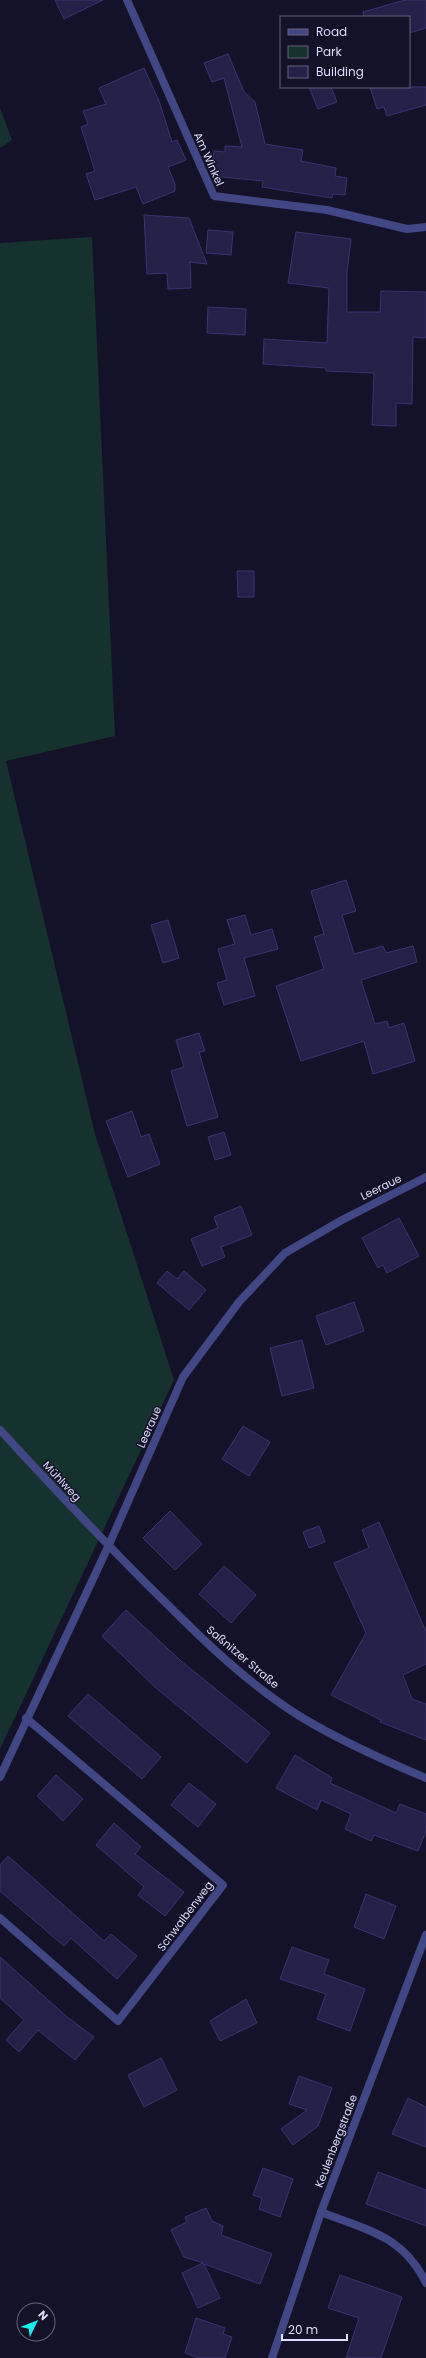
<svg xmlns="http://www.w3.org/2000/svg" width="426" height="2358" viewBox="0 0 426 2358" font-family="Poppins,sans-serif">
	<rect width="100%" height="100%" fill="#141228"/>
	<!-- green -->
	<g fill="#16322e">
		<path d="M0,108L12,140L0,148Z"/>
		<path d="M92,237L115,736L6,761L95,1134L174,1380L0,1749V243Z"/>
	</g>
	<!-- building -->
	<g fill="#242048" stroke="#393472">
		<path d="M55,0H103L64,19Z"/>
		<path d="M405,0H426V28L409,33V17H364L363,12Z"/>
		<path d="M228,54L244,92L255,102L265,144L303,150L301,161L336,168L335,176L347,178L345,195L333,194L332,198L262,187L263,181L212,176L214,151L225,152V146L242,147L224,78L212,82L204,63Z"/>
		<path d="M144,68L159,101L172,142L177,140L186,160L168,167L175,184V191L143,204L136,187L95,200L86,174L95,171L81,127L88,124L83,111L106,104L99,88Z"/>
		<path d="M309,87H331L337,102L318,109Z"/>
		<path d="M370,87H426V105L387,116L384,107L377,109Z"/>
		<path d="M144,215L189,218L207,264L190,262L191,288L168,289L167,273L147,274Z"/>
		<path d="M208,230L233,232L231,255L206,253Z"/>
		<path d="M296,232L351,239L347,272V312H380L381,291L426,292V336L425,338L413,337L412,404L396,403V426L372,425L374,373L326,371V368L263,364L264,339L327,343L329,288L288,283Z"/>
		<path d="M208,307L246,309L245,335L207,333Z"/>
		<path d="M237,571H254V597H238Z"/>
		<path d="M346,880L356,911L342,915L354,954L383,946L386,953L413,946L417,962L361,980L375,1024L387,1021L389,1028L404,1023L415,1061L373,1074L364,1041L301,1061L276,986L324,969L314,937L324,934L311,891Z"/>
		<path d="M245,915L251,935L272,929L278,949L244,958L255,996L224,1005L217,983L227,980L218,949L235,944L227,920Z"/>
		<path d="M168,920L179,958L163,963L151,925Z"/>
		<path d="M199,1033L205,1051L199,1052L218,1117L187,1126L171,1071L184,1067L176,1040Z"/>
		<path d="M132,1111L141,1137L149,1134L160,1164L128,1177L106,1121Z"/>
		<path d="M224,1132L231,1155L215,1160L208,1137Z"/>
		<path d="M241,1206L252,1235L221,1247L225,1257L202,1266L191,1239L218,1228L214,1217Z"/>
		<path d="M399,1218L419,1256L387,1273L383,1265L378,1268L362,1238Z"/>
		<path d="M167,1271L177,1279L184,1271L206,1290L189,1310L157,1283Z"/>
		<path d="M354,1302L364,1331L326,1345L316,1316Z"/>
		<path d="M302,1340L314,1388L282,1396L270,1348Z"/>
		<path d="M243,1426L270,1442L249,1476L222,1459Z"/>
		<path d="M170,1511L202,1544L175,1570L143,1538Z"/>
		<path d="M379,1522L426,1632V1664L403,1675L412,1699L426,1704V1740L380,1722L381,1720L331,1695L366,1633L334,1563L369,1548L362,1530Z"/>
		<path d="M319,1526L325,1542L309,1548L303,1532Z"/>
		<path d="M224,1566L256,1595L231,1623L199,1594Z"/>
		<path d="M126,1610L181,1661L270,1733L247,1763L156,1688L102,1636Z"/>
		<path d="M88,1694L161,1757L142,1779L68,1716Z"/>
		<path d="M295,1755L332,1778L330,1783L396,1813L400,1804L426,1814V1831L418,1851L374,1835L371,1841L345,1829L351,1814L321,1800L317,1810L276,1788Z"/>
		<path d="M56,1775L83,1799L63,1821L37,1796Z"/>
		<path d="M189,1783L216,1804L198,1827L171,1805Z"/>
		<path d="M114,1823L141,1847L135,1854L184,1892L165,1916L138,1895L144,1887L96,1845Z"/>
		<path d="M8,1856L104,1941L111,1934L137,1956L117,1979L71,1938L64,1946L0,1891V1865Z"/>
		<path d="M366,1894L396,1906L384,1939L354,1927Z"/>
		<path d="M292,1947L329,1960L324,1974L365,1989L350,2031L317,2019L326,1994L280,1979Z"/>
		<path d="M0,1957L66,2016L94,2037L75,2060L38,2030L19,2052L6,2040L24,2020L0,1998Z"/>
		<path d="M246,1999L257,2023L220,2041L210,2021Z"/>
		<path d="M161,2058L177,2090L144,2107L128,2075Z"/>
		<path d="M299,2076L332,2088L318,2126L293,2145L281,2129L307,2110L289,2104Z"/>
		<path d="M408,2098L426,2107V2147L392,2134Z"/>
		<path d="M263,2168L293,2179L280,2217L259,2209L262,2198L253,2195Z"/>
		<path d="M378,2172L426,2190V2226L366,2204Z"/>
		<path d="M206,2208L212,2221L223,2226L221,2235L272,2254L260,2284L204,2264L220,2298L198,2308L182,2273L203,2263L184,2257L171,2230L187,2222L185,2217Z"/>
		<path d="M340,2275L402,2297L381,2358H346L359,2318L328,2308Z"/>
		<path d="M196,2318L225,2328L223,2334L232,2337L225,2358H199L185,2353Z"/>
	</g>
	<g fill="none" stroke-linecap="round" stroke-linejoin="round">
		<!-- minor -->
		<g stroke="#414684" stroke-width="8">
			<path d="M127,0L214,196L327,210L407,229L426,227"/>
			<path d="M0,1777L108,1547L183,1377L239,1302L285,1253L342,1220L426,1177"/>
			<path d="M0,1918L118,2021L223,1885L26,1718"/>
			<path d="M321,2212C366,2230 403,2235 426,2283"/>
			<path d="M272,2358L321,2212L426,1935"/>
		</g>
		<!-- tertiary -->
		<path stroke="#414684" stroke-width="8" d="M0,1430C54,1488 108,1547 165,1602C207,1644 251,1686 301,1717C341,1741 383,1760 426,1778"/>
	</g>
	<g text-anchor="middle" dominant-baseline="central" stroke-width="3" stroke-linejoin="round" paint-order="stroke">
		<!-- street labels -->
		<g font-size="11" fill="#ddddfc" stroke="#141228">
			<text transform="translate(209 159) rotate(66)">Am Winkel</text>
			<text transform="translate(381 1187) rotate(-26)">Leeraue</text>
			<text transform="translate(149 1427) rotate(-66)">Leeraue</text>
			<text transform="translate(62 1481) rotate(47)">Mühlweg</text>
			<text transform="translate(243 1657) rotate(40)">Saßnitzer Straße</text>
			<text transform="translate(185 1916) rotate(-53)">Schwalbenweg</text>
			<text transform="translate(336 2141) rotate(-69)">Keulenbergstraße</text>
		</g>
	</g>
	<!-- legend -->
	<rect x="280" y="16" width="130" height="72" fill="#141228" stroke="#64637d"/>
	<rect x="288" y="29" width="20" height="6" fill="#414684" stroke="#64637d"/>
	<text x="316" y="36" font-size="12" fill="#ddddfc">Road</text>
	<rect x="288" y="46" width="20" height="12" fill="#16322e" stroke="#64637d"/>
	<text x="316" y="56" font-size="12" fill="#ddddfc">Park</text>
	<rect x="288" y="66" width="20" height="12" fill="#242048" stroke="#64637d"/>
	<text x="316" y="76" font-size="12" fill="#ddddfc">Building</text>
	<!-- north arrow -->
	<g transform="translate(36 2322) rotate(47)"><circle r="19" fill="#141228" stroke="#64637d"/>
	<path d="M0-3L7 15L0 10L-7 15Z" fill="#17edec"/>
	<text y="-6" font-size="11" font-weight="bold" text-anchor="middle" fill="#ddddfc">N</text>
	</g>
	<!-- scale -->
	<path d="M282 2334v6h65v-6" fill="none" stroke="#ddddfc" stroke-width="2"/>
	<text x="288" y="2334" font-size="12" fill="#ddddfc" stroke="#141228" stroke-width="3" paint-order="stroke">20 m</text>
</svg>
